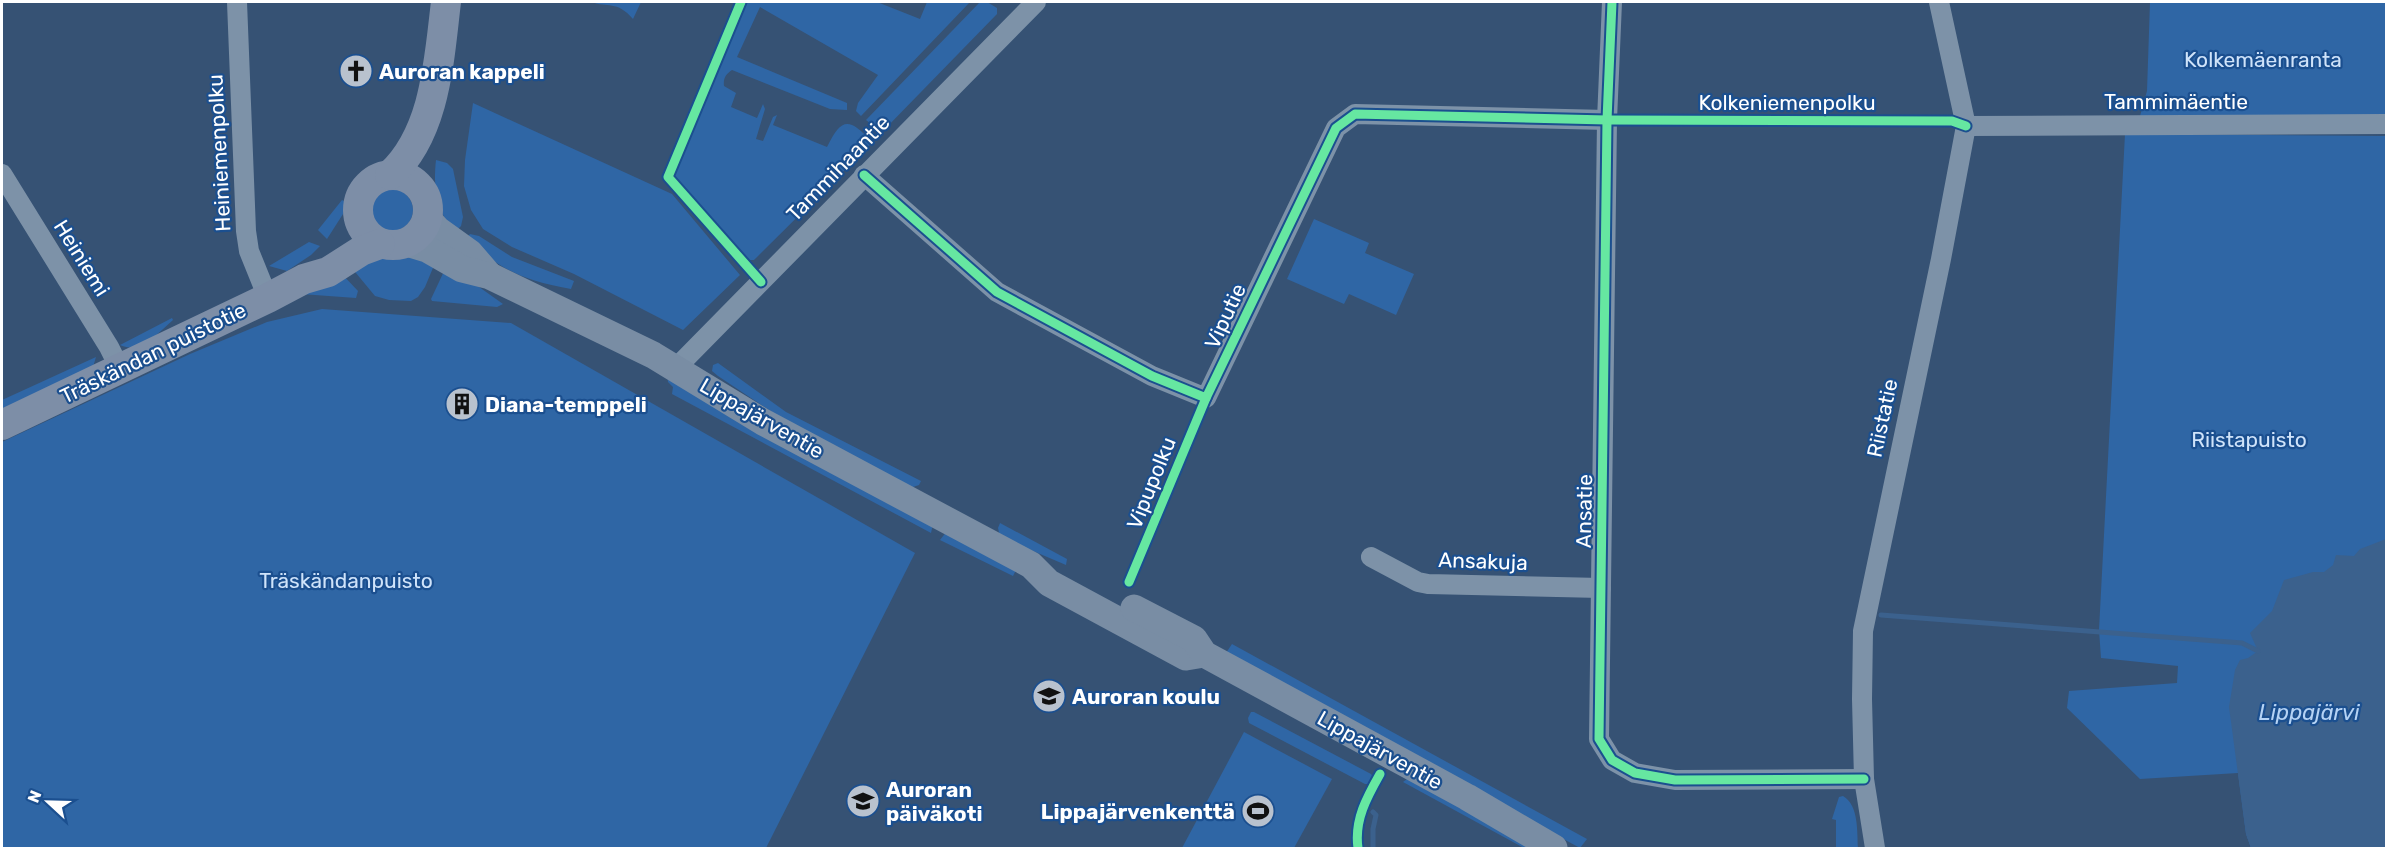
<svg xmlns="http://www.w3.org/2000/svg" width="2388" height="850" viewBox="0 0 2388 850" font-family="Rubik,sans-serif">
	<rect width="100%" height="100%" fill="#365274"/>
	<!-- green -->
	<g fill="#2f66a5">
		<path d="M592,2H641L633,19C617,0 607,8 592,2Z"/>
		<path d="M746,2H877L920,19L927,2H970L861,116L856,111L858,103L878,75L760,7L737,57L847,103V110L830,109L732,70C726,74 723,78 724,86L736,93L731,107L757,118L763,104L765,109L756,139L763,141L773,117L777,115L773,125L827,147C841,119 848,116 871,141L870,145L754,260H748L743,256L675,180V175Z"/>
		<path d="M980,2H987L997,8V14L882,132L866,120Z"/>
		<path d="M2150,2H2386V116H2140L2147,91Z"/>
		<path d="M473,103L672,194L740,275L683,330L574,274L512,247L483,229L471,210L464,186L465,160Z"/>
		<path d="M2125,134L2386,136V848H2251L2246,834L2238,773L2140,779L2067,708L2069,691L2177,683L2178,666L2101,658L2099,630Z"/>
		<path d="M436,160L447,163L453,169L463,217L461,226L455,232C436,212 433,186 436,160Z"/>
		<circle cx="392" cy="210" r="21"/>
		<path d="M342,200L346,202L343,214L327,239L318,230Z"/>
		<path d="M1314,219L1369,243L1365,253L1414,274L1396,315L1349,294L1344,304L1287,279Z"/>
		<path d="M470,234L479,236L512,257L574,281L571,289C521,280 505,271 465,240Z"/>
		<path d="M309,242L320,246L311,255L287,271L269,266Z"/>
		<path d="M379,257L421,258L435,263L425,287L418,297L411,301L389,300L375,296L351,267Z"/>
		<path d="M446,267L458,272L503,304L497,307L432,301L431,299Z"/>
		<path d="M340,272L358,291L356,298L301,294Z"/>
		<path d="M322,309L511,323L915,553L766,848H2V442L190,354L267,322Z"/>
		<path d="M172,318L173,320C159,332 140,355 120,345Z"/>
		<path d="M96,357L93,367L2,414V400Z"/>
		<path d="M718,363L786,412L921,481L919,485L910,488L778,416L718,376L712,371L713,365Z"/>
		<path d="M667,373L933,524L931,533L672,394L673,387L668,382Z"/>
		<path d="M1000,523L1067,559L1066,565L1000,537L998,528Z"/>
		<path d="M947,531L1016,570L1013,576L940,540Z"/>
		<path d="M1232,644L1587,839L1580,848L1238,662L1226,653Z"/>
		<path d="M1251,712H1254L1371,774L1374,779L1371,784H1365L1249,723L1248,718Z"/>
		<path d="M1244,732L1332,779L1294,848H1182Z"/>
		<path d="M1411,776L1530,848H1524L1403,782Z"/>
		<path d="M1843,796C1859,805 1857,832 1858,848H1836V820L1832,819L1839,797Z"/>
	</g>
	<!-- water -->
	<path fill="#3b618d" d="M2386,539V848H2251L2246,834L2229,707L2235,670L2240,660L2248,658L2258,651L2250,633L2272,611L2284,580L2313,572H2324L2333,565L2336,555L2354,556L2360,549Z"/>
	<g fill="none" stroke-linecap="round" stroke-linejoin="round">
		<!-- stream -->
		<g stroke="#3b618d" stroke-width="5">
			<path d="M1881,615L2242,643L2258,651"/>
			<path d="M1373,848V829L1376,815L1373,812"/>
		</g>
		<!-- street -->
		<g stroke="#7d92a8" stroke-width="20">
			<path d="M237,2L246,231L249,251L268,298"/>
			<path d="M1612,2L1607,120L1599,739L1612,760L1635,773L1675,780L1864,779"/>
			<path d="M1966,126L2386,124"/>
			<path d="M2,174L109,347L120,369"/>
			<path d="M864,175L997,292L1152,376L1206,398L1336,128L1355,114L1607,120"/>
			<path d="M676,368L1036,2"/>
			<path d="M1371,557L1418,582L1428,584L1601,588"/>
			<path d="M1875,848L1864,779L1862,699L1863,631L1941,259L1966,126L1939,2"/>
		</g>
		<!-- secondary -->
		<g stroke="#798da4" stroke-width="27">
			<path d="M428,219L438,230L470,253L489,275"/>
			<path d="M407,243L427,249L462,269L490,276L653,355L763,422L1031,565L1049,583L1186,657L1204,654"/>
			<path d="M1134,608L1194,639L1204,654L1467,797L1554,848"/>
		</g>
		<!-- primary -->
		<g stroke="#7d8ea7" stroke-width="30">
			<circle cx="393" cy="210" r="35"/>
			<path d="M390,175C436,133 439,59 446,2"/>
			<path d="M2,425L268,298L304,279L328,272L361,251L380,244"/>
		</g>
		<!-- cycleway casing -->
		<g stroke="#1b4f8f" stroke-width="13">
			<g id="cycleway">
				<path d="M741,2L668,177L761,282"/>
				<path d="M1612,2L1607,120L1599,739L1612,760L1635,773L1675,780L1864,779"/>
				<path d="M864,175L997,292L1152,376L1206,398L1336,128L1355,114L1607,120L1952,121L1966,126"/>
				<path d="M1129,582L1206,398"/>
				<path d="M1358,848C1354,820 1367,797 1380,774"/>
			</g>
		</g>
		<!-- cycleway -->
		<use href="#cycleway" stroke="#66e7a1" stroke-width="9"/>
	</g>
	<!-- icons -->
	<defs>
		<g id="church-disc" transform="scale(1.725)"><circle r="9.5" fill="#b9c2ce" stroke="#1b4f8f"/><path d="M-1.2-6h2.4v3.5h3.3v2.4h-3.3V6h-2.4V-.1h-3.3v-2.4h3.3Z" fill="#111"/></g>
		<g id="building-disc" transform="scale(1.725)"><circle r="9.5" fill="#b9c2ce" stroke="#1b4f8f"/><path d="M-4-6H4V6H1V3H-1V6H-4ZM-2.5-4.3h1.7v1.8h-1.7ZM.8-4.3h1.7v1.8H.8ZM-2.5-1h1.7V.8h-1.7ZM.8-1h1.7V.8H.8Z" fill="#111"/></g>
		<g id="school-disc" transform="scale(1.725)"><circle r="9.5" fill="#b9c2ce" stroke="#1b4f8f"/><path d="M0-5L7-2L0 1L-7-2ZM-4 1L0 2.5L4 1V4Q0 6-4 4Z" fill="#111"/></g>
		<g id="stadium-disc" transform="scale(1.725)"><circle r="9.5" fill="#b9c2ce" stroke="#1b4f8f"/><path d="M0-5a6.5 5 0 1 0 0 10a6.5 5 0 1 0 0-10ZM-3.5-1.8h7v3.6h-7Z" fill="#111"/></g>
	</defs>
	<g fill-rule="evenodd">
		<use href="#church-disc" x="356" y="71"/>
		<use href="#building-disc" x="462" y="404"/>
		<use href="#school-disc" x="1049" y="696"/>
		<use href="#school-disc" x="863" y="801"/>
		<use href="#stadium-disc" x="1258" y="811"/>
	</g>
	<g text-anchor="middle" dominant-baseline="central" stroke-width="4.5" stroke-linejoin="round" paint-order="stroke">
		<!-- park labels -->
		<g font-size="21" fill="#cfe3fa" stroke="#1b4f8f">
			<text x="2263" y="59">Kolkemäenranta</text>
			<text x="2249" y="439">Riistapuisto</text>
			<text x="346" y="580">Träskändanpuisto</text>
		</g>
		<!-- poi labels -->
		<g font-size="21" font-weight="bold" fill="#fff" stroke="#1b4f8f" text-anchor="start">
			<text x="379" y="71">Auroran kappeli</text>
			<text x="485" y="404">Diana-temppeli</text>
			<text x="1072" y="696">Auroran koulu</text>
			<text x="886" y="789">Auroran<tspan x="886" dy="24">päiväkoti</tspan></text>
			<text x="1235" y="811" text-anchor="end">Lippajärvenkenttä</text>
		</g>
		<!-- street labels -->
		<g font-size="21" fill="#fff" stroke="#1b4f8f">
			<text x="2176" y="101">Tammimäentie</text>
			<text x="1787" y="102">Kolkeniemenpolku</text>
			<text transform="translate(219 153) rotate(-93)">Heiniemenpolku</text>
			<text transform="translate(838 168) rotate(-46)">Tammihaantie</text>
			<text transform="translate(82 258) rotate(58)">Heiniemi</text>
			<text transform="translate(1225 316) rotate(-65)">Viputie</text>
			<text transform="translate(153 353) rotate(-26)">Träskändan puistotie</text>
			<text transform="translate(762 418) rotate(30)">Lippajärventie</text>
			<text transform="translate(1882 418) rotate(-78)">Riistatie</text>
			<text transform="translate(1151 483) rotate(-68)">Vipupolku</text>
			<text transform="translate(1584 511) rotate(-89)">Ansatie</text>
			<text transform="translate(1483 561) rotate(2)">Ansakuja</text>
			<text transform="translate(1380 750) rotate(29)">Lippajärventie</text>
		</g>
		<!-- water labels -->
		<g font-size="22" font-style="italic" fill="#b5d3f5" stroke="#1b4f8f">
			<text x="2309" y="712">Lippajärvi</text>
		</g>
	</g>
	<!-- border -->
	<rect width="2388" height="850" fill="none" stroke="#ffffff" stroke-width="6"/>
	<!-- north arrow -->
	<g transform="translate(48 802) rotate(292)" stroke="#1b4f8f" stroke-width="4.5" paint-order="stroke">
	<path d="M0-4.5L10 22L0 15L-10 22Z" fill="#ffffff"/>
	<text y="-9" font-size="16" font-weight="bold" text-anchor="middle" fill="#ffffff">N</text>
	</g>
</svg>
